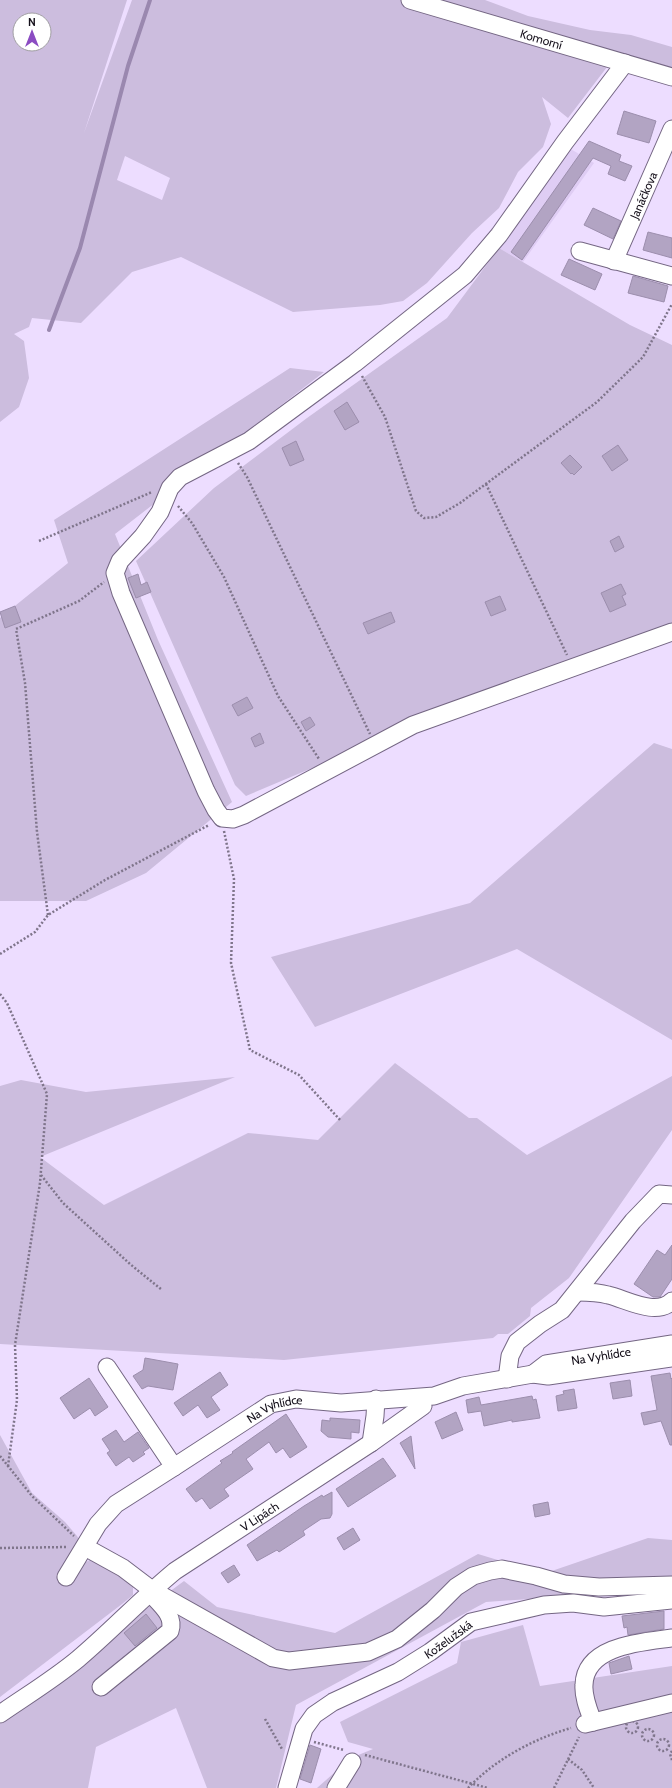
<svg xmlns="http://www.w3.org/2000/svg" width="672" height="1788" viewBox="0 0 672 1788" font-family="Cabin,sans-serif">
	<rect width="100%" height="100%" fill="#edddff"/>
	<!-- built -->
	<path fill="#dfcdf4" d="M569,148L594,163L523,262L499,248Z"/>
	<!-- green -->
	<g fill="#ccbdde" fill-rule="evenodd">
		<path d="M0,0H127L84,133L132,0H485L528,16L590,30L631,35L672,47V69L617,54L568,118L542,97L551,124L543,147L518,172L499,208L472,233L427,283L403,301L380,305L293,312L181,257L132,272L81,323L32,318L29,327L14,334L24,341L29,378L19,407L0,422ZM20,20H44V44H20ZM125,156L170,178L162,200L117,180Z"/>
		<path d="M499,248L630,325L672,345V626L437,709L317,766L246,796L235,785L136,561L214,488L307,418L447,318Z"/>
		<path d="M290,368L324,372L115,534L158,640L232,802L146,873L86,901H0V618L68,563L54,520Z"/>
		<path d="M654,743L672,749V1040L517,949L315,1027L271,957L470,903Z"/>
		<path d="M395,1063L469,1118H477L527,1155L672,1076V1130L569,1278L531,1308L530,1316L508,1334H498L493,1338L284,1360L0,1344V1086L21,1080L86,1092L235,1077L40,1157L104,1205L248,1133L318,1140Z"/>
		<path d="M0,1435L32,1493L65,1522L77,1536L80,1541L83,1564L91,1559L113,1569L133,1585V1595L122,1604L0,1697Z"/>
		<path d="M648,1538L672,1540V1589L486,1602L296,1705L276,1788H207L176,1708L96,1747L88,1788H0V1724L119,1629L184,1581L217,1607L335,1633L478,1554L543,1574Z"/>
		<path d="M523,1625L540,1686L672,1666V1788H317L351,1758L373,1749L348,1742L340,1722L457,1663L461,1642Z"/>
	</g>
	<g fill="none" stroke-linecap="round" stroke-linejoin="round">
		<!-- stream -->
		<path stroke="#9a88af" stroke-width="4" d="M49,330L80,248L128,66L150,0"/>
	</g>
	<!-- building -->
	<g fill="#b2a4c3" stroke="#9c8ead">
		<path d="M624,111L656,121L649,143L617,134Z"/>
		<path d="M589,141L621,155L619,161L632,166L625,181L608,174L611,166L593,158L522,260L511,252Z"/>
		<path d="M593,208L621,221L613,239L584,225Z"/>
		<path d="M648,232L672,238V258L643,250Z"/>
		<path d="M569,259L602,274L595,290L561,275Z"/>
		<path d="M633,276L668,286L664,302L628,293Z"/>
		<path d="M347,402L359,422L345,430L334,411Z"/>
		<path d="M296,441L304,460L290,466L282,448Z"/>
		<path d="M618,445L628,460L612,471L602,456Z"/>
		<path d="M570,455L582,467L574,475L572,473L571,474L561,463Z"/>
		<path d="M619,536L624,547L615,552L610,541Z"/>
		<path d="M138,574L141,585L147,582L151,592L136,598L128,578Z"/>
		<path d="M621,584L626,594L622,596L626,605L610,612L601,593Z"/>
		<path d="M500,596L506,610L491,616L485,602Z"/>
		<path d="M15,606L21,622L5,628L0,612Z"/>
		<path d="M391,612L395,622L368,634L363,623Z"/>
		<path d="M247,697L253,708L238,716L232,705Z"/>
		<path d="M310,717L315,725L306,731L301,722Z"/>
		<path d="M260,733L264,743L255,747L251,738Z"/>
		<path d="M672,1245V1279L660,1297H653L634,1284L657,1250L665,1255Z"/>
		<path d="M145,1358L178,1364L173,1390L148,1386L142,1389L133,1376L143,1370Z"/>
		<path d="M220,1372L228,1385L211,1397L220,1410L207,1418L198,1405L183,1416L174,1403Z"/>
		<path d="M670,1373L671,1379L672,1378V1445H670L661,1421L644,1425L641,1413L657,1410L651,1376Z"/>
		<path d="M89,1378L108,1407L95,1416L90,1408L74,1419L60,1398Z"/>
		<path d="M630,1380L632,1396L613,1399L610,1383Z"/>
		<path d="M574,1389L577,1408L558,1411L556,1396L564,1394L563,1391Z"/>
		<path d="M532,1396L533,1400L536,1399L540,1418L512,1422V1420L484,1426L481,1411L468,1413L466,1400L479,1397L481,1405Z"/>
		<path d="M456,1412L463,1430L442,1439L435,1422Z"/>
		<path d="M286,1414L307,1447L290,1458L283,1448L276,1453L269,1442L246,1459L253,1469L224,1489L229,1496L210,1509L202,1498L196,1502L186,1489L222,1463L220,1461L233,1453L232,1452Z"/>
		<path d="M330,1418L360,1420L359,1433L351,1432V1439L328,1437L321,1431L322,1420L330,1421Z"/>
		<path d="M116,1430L124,1442L138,1432L149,1448L143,1452L145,1454L133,1462L129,1457L116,1466L107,1453L110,1451L102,1439Z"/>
		<path d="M411,1436L415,1469L400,1443Z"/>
		<path d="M383,1458L396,1476L348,1507L336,1489Z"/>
		<path d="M332,1492V1514L330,1518L321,1519L303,1531L305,1535L279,1552L277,1550L257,1561L247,1545L304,1506L322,1495L323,1497Z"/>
		<path d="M548,1502L550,1514L535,1517L533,1505Z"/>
		<path d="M353,1528L360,1540L344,1550L337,1538Z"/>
		<path d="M234,1565L240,1575L228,1583L221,1573Z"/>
		<path d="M664,1611V1629L628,1635L627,1627L624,1628L622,1616Z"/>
		<path d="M146,1614L157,1628L135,1646L124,1633Z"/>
		<path d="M629,1656L632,1669L611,1674L609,1663Z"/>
		<path d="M310,1745L321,1749L311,1783L300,1779Z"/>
	</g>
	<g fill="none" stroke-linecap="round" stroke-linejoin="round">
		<!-- minor casing -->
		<g stroke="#746683" stroke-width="19">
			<g id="minor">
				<path id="s1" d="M410,0L672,77"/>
				<path d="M625,63L565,142L499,235L465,275L355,363L249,441L180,477L170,488L160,512L143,536L120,561L115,573L121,593L206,791L216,810L222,818L233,819L244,815L413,725L672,632"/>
				<path d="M580,251L672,276"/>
				<path id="s2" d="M614,261L672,129"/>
				<path d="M577,1292C587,1292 598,1292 608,1295C626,1299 656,1317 672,1301"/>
				<path id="s3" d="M107,1367L174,1467L271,1404L296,1399L341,1403L434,1396L463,1386L533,1374L548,1376L672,1358"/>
				<path id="s4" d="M533,1374L546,1364L672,1344"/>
				<path d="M507,1379L510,1356L517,1342L540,1324L562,1310L633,1221L659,1194L672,1195"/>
				<path d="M371,1443L375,1416L376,1399"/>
				<path d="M85,1547L123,1568L152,1590L273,1658L289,1661L368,1652L397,1639L433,1610L456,1587L473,1576L490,1571L502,1569L536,1576L564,1584L599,1587L672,1585"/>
				<path d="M66,1577L98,1524L116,1504L174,1467"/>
				<path d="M101,1687L170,1631C175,1616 161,1605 152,1595"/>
				<path id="s5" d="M0,1714C26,1696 54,1679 78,1659C111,1631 141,1599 175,1571L371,1443L423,1406"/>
				<path d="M593,1722C589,1711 583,1697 584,1685C585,1645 643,1642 672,1638"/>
				<path d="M585,1724L672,1703"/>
				<path id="s6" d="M287,1788L304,1729L314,1715L333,1702L398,1672L430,1652L471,1622L544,1605L573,1603L604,1607L672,1600"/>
				<path d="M336,1788L352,1762"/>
			</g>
		</g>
		<!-- path -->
		<g stroke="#7f758b" stroke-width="2.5" stroke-dasharray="2 2" stroke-linecap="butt">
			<path d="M362,376L385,417L416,511L424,518L436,517L460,503L597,402L643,357L672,304"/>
			<path d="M238,463L247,477L370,734"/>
			<path d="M486,484L567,655"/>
			<path d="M178,506L192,523L224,577L278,696L319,759"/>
			<path d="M39,541L152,492"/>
			<path d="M224,831L234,879L231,963L250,1050L299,1075L341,1121"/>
			<path d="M48,915L37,832L25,683L16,629L79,601L104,582"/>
			<path d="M0,954L35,932L48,915L105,880L209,825"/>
			<path d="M0,994L7,1003L47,1094L40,1183L15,1345L17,1400L8,1466"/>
			<path d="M41,1175L63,1203L130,1264L162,1290"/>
			<path d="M0,1456L32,1496L74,1536"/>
			<path d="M0,1548L68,1547"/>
			<path d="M265,1719L282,1749"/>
			<circle cx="632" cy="1727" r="6"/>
			<circle cx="648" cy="1735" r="6"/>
			<circle cx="663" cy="1745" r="6"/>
			<path d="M314,1742L344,1750"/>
			<path d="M672,1751L670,1754L672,1760"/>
			<path d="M365,1755L488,1788"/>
			<path d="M568,1759L582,1770L594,1788"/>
			<path d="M468,1788C496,1759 533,1739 571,1728"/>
			<path d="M554,1788L579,1737"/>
		</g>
		<!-- minor -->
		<use href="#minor" stroke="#fff" stroke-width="17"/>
	</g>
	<g text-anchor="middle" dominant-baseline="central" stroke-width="3" stroke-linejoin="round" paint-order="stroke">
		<!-- street labels -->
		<g font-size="12" fill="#140f1a" stroke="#fff">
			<text stroke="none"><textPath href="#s1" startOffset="137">Komorní</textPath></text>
			<text stroke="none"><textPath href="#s2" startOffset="72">Janáčkova</textPath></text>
			<text stroke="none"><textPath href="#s4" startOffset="72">Na Vyhlídce</textPath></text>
			<text stroke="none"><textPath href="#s3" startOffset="238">Na Vyhlídce</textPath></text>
			<text stroke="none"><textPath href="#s5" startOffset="327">V Lipách</textPath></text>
			<text stroke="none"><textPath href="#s6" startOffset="233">Koželužská</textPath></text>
		</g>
	</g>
	<!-- north arrow -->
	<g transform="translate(32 32)"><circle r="19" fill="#ffffff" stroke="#a19fa3"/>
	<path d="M0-3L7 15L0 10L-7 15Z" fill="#8b4cc2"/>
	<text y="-6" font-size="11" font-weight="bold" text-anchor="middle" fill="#140f1a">N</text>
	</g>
</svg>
